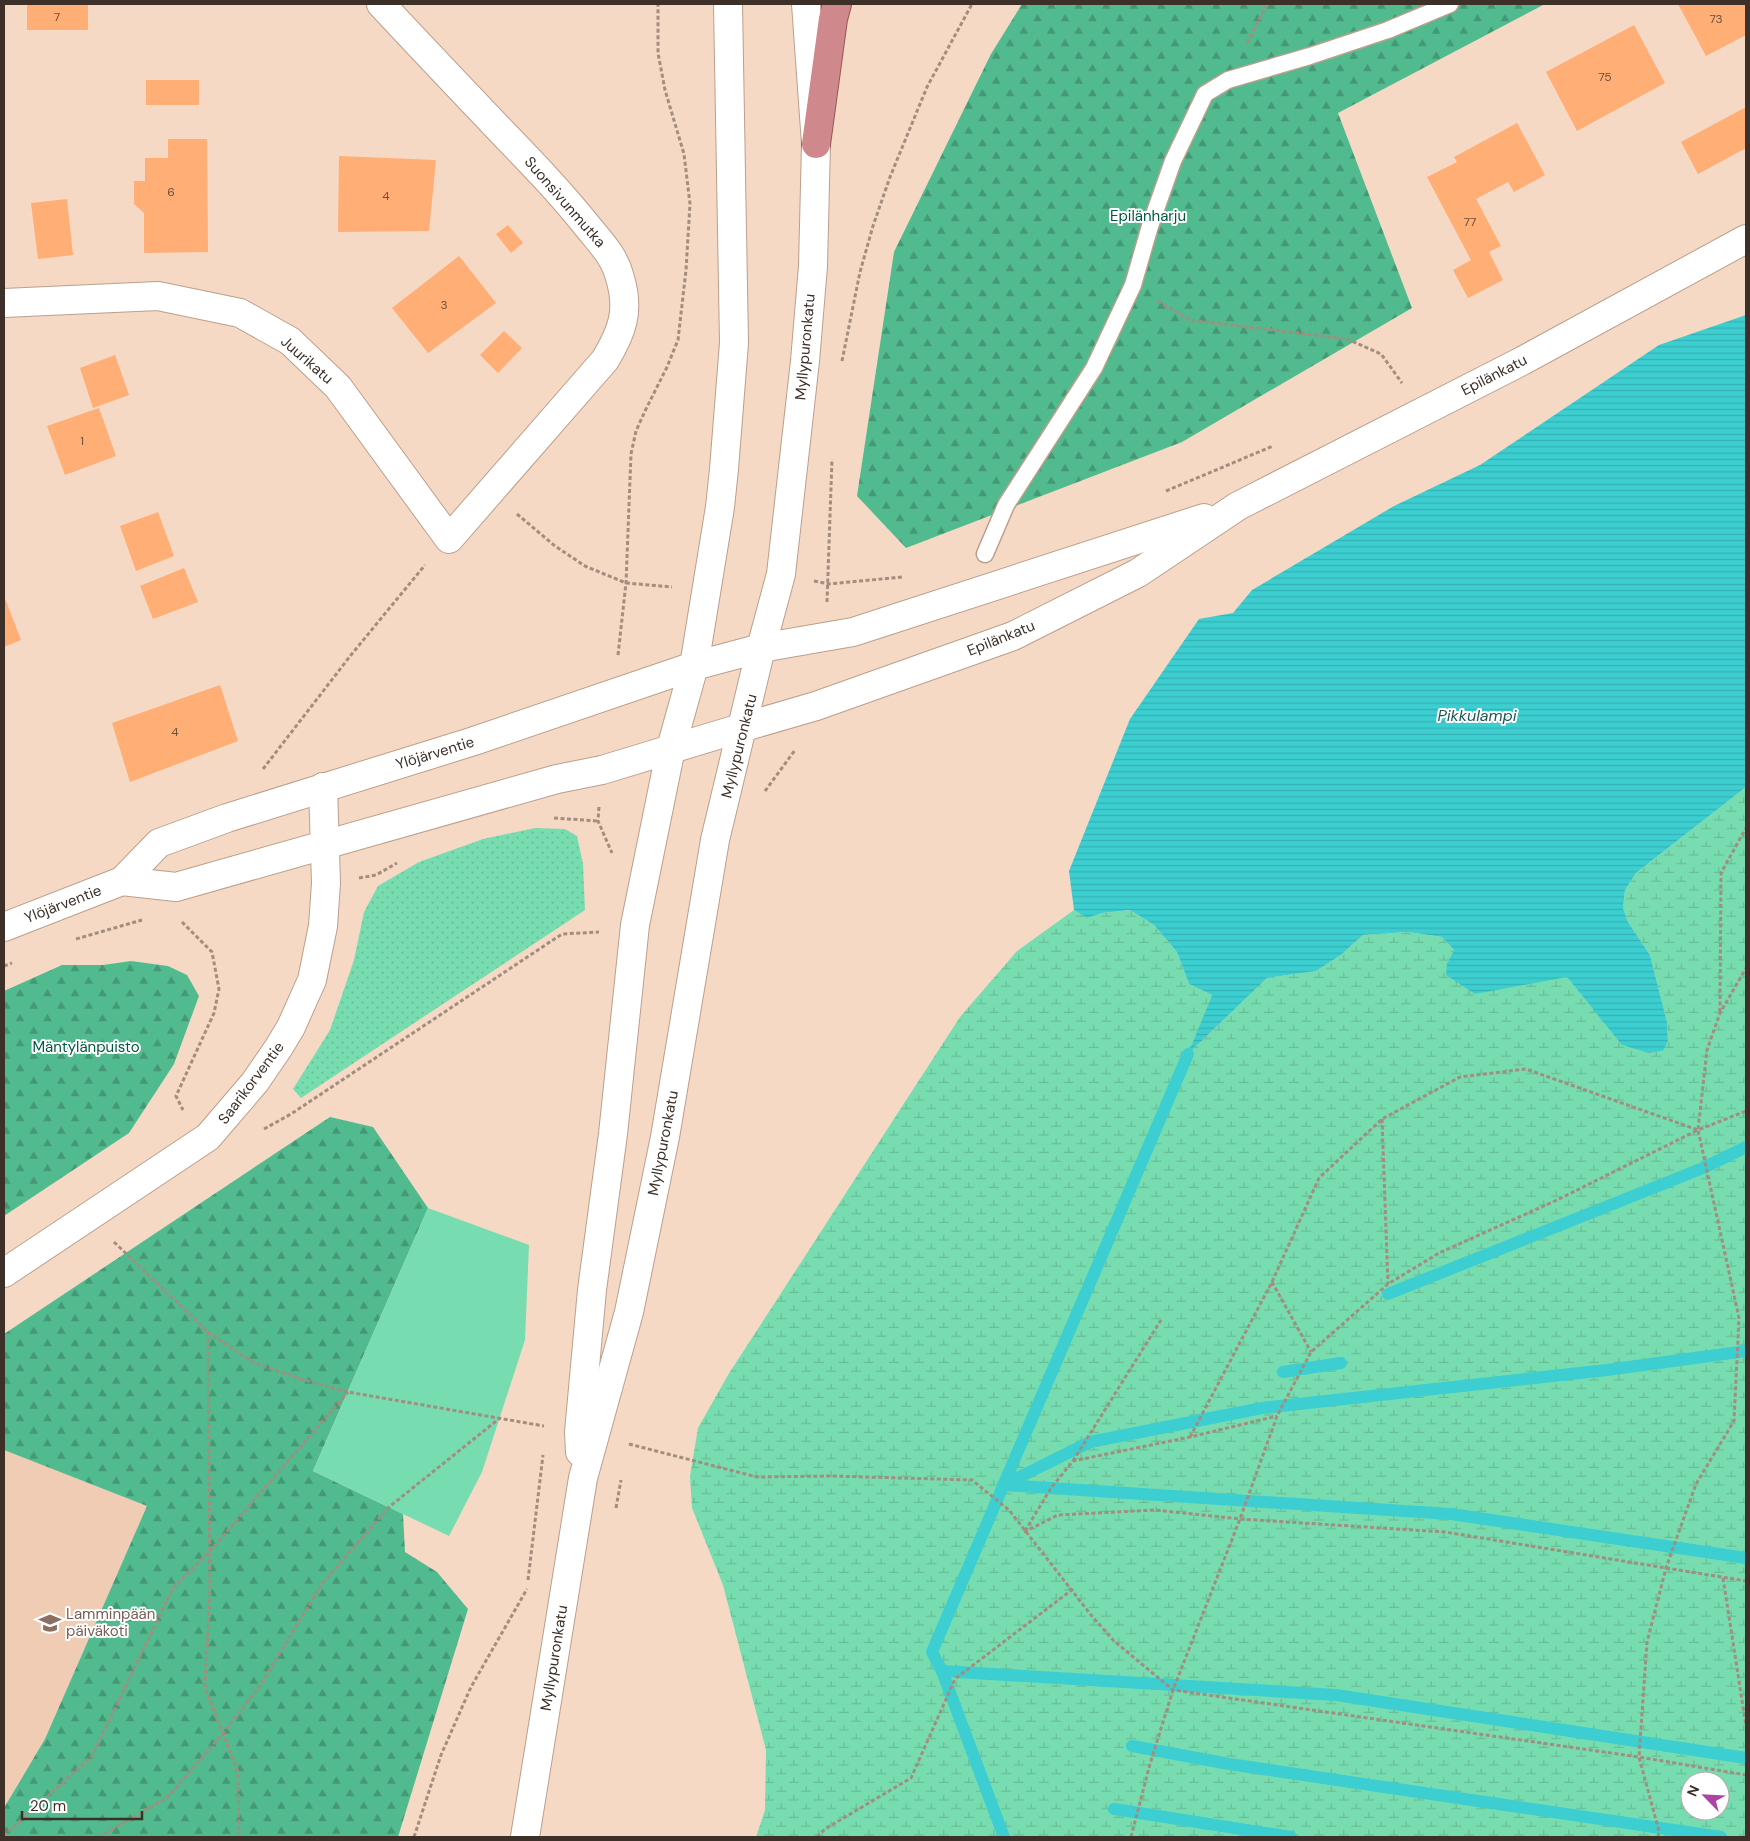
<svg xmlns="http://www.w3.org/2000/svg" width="1750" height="1841" viewBox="0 0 1750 1841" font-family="'DM Sans',sans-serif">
	<defs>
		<pattern id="grass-dots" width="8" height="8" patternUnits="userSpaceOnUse" patternTransform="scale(1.25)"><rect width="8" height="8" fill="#77ddb0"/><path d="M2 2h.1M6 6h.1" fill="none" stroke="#68be97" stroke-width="1.8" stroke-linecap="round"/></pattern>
		<pattern id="forest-firs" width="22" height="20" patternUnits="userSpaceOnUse" patternTransform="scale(1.25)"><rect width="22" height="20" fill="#51bb8f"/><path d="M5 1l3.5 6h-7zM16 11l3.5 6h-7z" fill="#449875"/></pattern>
		<pattern id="wetland-marsh" width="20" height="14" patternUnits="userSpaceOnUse" patternTransform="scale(1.25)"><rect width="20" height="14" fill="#77ddb0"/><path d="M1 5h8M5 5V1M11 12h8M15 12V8" fill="none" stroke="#68be97"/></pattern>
		<pattern id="water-rules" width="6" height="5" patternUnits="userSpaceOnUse" patternTransform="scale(1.25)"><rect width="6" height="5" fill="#3cced0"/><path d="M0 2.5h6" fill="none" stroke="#36b1b3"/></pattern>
	</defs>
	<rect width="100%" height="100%" fill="#f6d9c5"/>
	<!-- built -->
	<path fill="#f0ccb5" d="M4,1450L147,1506L45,1739L4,1808Z"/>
	<!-- grass -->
	<path fill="url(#grass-dots)" d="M535,828L565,829L577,836L583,864L585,910L301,1098L293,1089L330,1030L354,960L364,912L378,886L419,862L483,839Z"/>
	<!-- forest -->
	<g fill="url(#forest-firs)">
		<path d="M1022,4H1545L1338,113L1412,308L1182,442L906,548L857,496L894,252L991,54Z"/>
		<path d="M131,961L168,966L187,975L199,996L174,1064L129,1133L4,1216V991L62,965H103Z"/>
		<path d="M330,1117L373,1127L428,1208L313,1471L403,1514L405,1552L437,1572L468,1609L398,1837H4V1808L45,1739L147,1506L4,1450V1334Z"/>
	</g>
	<!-- wetland -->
	<path fill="url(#wetland-marsh)" fill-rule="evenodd" d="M1746,787V1837H756L765,1810L766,1750L723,1585L692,1508L690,1476L698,1428L728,1375L960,1017L1017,951L1074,910L1087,918L1103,913L1130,910L1154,925L1177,952L1189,984L1212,995L1189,1053L1267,978L1316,971L1341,955L1363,935L1408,932L1442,937L1454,950L1447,963L1549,979L1567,977L1593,1009L1649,1053L1663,1051L1668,1041L1667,1022L1650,955L1628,922L1623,908L1625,890L1636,873ZM1690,1781H1720V1811H1690Z"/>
	<!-- pitch -->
	<path fill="#77ddb0" d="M428,1208L529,1245L525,1340L482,1472L449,1536L313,1471Z"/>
	<!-- water -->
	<path fill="url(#water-rules)" d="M1746,315V787L1636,873L1625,890L1623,908L1628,922L1650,955L1667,1022L1668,1041L1663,1051L1649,1053L1622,1045L1567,977L1475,994L1446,975L1447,963L1454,950L1442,937L1408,932L1363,935L1341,955L1316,971L1267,978L1188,1054L1212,995L1189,984L1177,952L1154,925L1130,910L1103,913L1087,918L1074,910L1069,871L1130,719L1199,619L1233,613L1252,590L1394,506L1480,465L1659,345Z"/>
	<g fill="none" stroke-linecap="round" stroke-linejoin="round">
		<!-- stream -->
		<g stroke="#3cced0" stroke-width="12">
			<path d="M1388,1294L1703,1168L1746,1147"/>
			<path d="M1283,1372L1341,1363"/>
			<path d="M1003,1485L1090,1442L1262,1408L1607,1370L1746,1351"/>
			<path d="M1003,1485L1451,1514L1746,1558"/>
			<path d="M942,1671L1336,1695L1746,1758"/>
			<path d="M1132,1746L1229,1764L1721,1837"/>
			<path d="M1114,1809L1291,1837"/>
			<path d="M1004,1837L942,1671L932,1652L1188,1054"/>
		</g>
	</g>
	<!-- building -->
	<g fill="#ffae76">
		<rect x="27" y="4" width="61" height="26"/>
		<path d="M1678,4H1746V35L1706,56Z"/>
		<path d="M1634,25L1665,83L1577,131L1546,72Z"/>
		<rect x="146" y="80" width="53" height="25"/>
		<path d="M1746,107V148L1698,174L1681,142Z"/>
		<path d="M1517,123L1545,175L1514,192L1508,182L1476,199L1501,246L1489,252L1503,280L1468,298L1453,270L1471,260L1427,177L1457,162L1454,157Z"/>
		<path d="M168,139H207L208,252L144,253V213L134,204V181H145V158H168Z"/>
		<path d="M339,156L436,160L429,231L338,232Z"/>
		<path d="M67,199L73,255L38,259L31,203Z"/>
		<path d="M508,225L523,243L511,253L496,234Z"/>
		<path d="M459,256L496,303L428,353L392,308Z"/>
		<path d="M504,331L522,348L498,373L480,355Z"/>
		<path d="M115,355L129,395L93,408L80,368Z"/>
		<path d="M99,408L116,456L65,475L47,426Z"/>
		<path d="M158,512L174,556L136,571L120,526Z"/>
		<path d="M184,568L198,602L153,619L140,586Z"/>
		<path d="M4,596L21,640L4,647Z"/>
		<path d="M220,685L238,741L130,782L112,723Z"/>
	</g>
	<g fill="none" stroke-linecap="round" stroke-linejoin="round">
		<!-- service casing -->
		<g stroke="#bb9f8c" stroke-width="19">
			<path id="service" d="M985,554L1006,505L1094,368L1133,285L1150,226L1173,161L1205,94L1228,80L1310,56L1388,30L1450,4"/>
		</g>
		<!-- minor casing -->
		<g stroke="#bb9f8c" stroke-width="30">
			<g id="minor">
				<path d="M4,303L158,296L240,313L290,341L338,387L449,539L605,360C622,332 630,311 620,278C615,257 601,243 588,227C561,193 531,162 501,131C461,89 421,47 381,4"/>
				<path d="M4,1273L208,1137L255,1082L279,1047L291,1027L312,980L323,926L326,883L323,787"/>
			</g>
		</g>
		<!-- tertiary casing -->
		<g stroke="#bb9f8c" stroke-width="30">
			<g id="tertiary">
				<path d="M761,648L853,632L1204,518"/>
				<path d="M744,727L816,706L1013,636L1138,573L1238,506L1522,361L1746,239"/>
			</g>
		</g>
		<!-- secondary casing -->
		<g stroke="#bb9f8c" stroke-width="30">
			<g id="secondary">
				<path d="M122,881L176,887L557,779L602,770L744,727"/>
				<path d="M4,927L122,881L159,843L227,818L474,741L694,666L761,648"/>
				<path d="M580,1452L579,1432L592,1290L613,1134L635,925L671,748L694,666L720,507L724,469L734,343L728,4"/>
				<path d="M525,1837L583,1478L629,1312L665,1137L715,840L761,648L781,574L805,361L813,266L816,144L806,4"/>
			</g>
		</g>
		<!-- trunk casing -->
		<g stroke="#945656" stroke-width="30">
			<path id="trunk" d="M816,144L833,19L837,4"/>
		</g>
		<!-- path -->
		<g stroke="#a28d7e" stroke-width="3" stroke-dasharray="4 2.5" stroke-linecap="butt">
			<path d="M1247,43L1267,4"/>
			<path d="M1158,301L1190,320L1347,339L1381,354L1402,383"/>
			<path d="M842,361L860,272L873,226L890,177L927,87L972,4"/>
			<path d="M1166,491L1273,446"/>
			<path d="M517,514L555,546L585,566L626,583L672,587"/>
			<path d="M814,581L829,584L902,577"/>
			<path d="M827,602L832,459"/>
			<path d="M618,655L626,583L631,454L636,431L645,411L667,367L678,340L686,270L690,204L684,154L665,90L658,53V4"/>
			<path d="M263,769L351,655L425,565"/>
			<path d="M765,791L795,750"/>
			<path d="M599,807L598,821L612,853"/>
			<path d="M554,818L598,821"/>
			<path d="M359,878L376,875L397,863"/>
			<path d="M182,922L212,952L219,989L214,1013L176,1096L183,1110"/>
			<path d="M76,939L142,920"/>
			<path d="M4,966L12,963"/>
			<path d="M1720,1012L1721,873L1746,828"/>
			<path d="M1382,1119L1388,1284"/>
			<path d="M264,1129L291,1114L562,934L599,932"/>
			<path d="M114,1242L208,1332L254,1363L301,1379L348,1392L544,1426"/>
			<path d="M1272,1282L1311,1352"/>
			<path d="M208,1332L210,1594L205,1687L238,1772L239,1837"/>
			<path d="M1190,1437L1272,1282L1319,1178L1382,1119L1460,1077L1526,1069L1698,1130L1746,1111"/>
			<path d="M629,1444L757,1477L832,1476L972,1480L1009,1510L1091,1615L1114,1641L1173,1690L1639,1757L1746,1775"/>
			<path d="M1073,1461L1161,1320"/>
			<path d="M616,1508L621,1480"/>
			<path d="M1025,1531L1051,1488L1073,1461L1190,1437L1277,1416"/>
			<path d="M1024,1532L1058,1515L1155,1510L1240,1519L1445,1532L1746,1581"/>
			<path d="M1723,1578L1746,1726"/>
			<path d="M528,1580L543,1455"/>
			<path d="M4,1836L92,1756L173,1588L210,1551L348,1392"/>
			<path d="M99,1837L168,1797L223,1733L261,1684L322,1584L389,1507L500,1418"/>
			<path d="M414,1837L441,1755L471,1687L527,1589"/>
			<path d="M817,1837L825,1829L911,1778L955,1679L1073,1589"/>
			<path d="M1131,1837L1150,1764L1173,1690L1240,1519L1277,1416L1311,1352L1388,1284L1439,1253L1557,1200L1698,1130L1707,1050L1720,1013L1746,968"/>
			<path d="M1658,1837L1659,1831L1639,1757L1647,1642L1666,1568L1696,1484L1734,1421L1739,1318L1698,1130"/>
		</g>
		<!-- service -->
		<use href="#service" stroke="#fff" stroke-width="16"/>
		<!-- minor -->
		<use href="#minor" stroke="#fff" stroke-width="28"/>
		<!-- tertiary -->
		<use href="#tertiary" stroke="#fff" stroke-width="28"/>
		<!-- secondary -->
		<use href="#secondary" stroke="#fff" stroke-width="28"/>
		<!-- trunk -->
		<use href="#trunk" stroke="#cf888b" stroke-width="28"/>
	</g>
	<!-- icons -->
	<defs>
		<g id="school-bare" transform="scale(1.725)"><path d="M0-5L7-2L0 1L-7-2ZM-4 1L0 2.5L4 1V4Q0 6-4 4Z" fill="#8d6e63" stroke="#fff" stroke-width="2.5" paint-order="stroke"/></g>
	</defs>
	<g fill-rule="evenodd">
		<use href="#school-bare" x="50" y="1623"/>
	</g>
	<g text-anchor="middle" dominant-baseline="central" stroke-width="4" stroke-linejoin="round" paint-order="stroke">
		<!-- number labels -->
		<g font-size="12" fill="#6d503c">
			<text x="57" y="17">7</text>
			<text x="1716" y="19">73</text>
			<text x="1605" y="77">75</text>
			<text x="171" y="192">6</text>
			<text x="386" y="196">4</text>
			<text x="1470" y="222">77</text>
			<text x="444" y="305">3</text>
			<text x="82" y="441">1</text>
			<text x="175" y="732">4</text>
		</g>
		<!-- street labels -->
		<g font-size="15" fill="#3c3029" stroke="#fff">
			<text transform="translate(565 202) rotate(49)">Suonsivunmutka</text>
			<text transform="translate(805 347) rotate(-85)">Myllypuronkatu</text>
			<text transform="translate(307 360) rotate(41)">Juurikatu</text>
			<text transform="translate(1494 375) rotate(-27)">Epilänkatu</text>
			<text transform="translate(1001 638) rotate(-22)">Epilänkatu</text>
			<text transform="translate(739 746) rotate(-76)">Myllypuronkatu</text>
			<text transform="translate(435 753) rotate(-17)">Ylöjärventie</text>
			<text transform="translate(63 904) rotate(-21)">Ylöjärventie</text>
			<text transform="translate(251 1083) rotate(-53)">Saarikorventie</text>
			<text transform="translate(663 1143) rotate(-79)">Myllypuronkatu</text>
			<text transform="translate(554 1658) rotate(-81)">Myllypuronkatu</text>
		</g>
		<!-- park labels -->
		<g font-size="15" fill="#00593c" stroke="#fff">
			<text x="1148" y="216">Epilänharju</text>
			<text x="86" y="1047">Mäntylänpuisto</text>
		</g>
		<!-- education labels -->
		<g font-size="15" fill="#785e54" stroke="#fff" text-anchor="start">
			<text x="66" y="1614">Lamminpään<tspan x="66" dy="17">päiväkoti</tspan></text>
		</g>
		<!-- water labels -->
		<g font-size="16" font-style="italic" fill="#1c5757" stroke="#fff">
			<text x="1477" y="715">Pikkulampi</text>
		</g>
	</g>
	<!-- border -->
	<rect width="1750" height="1841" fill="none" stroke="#3c3029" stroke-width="10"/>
	<!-- north arrow -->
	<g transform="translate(1705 1796) rotate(294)"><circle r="24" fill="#ffffff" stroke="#b1aca9"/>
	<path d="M0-4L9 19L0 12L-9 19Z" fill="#ad44a5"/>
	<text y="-8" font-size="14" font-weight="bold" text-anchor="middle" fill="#3c3029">N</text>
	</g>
	<!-- scale -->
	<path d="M22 1811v8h120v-8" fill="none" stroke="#3c3029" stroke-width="2.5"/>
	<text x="30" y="1811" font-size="15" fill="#3c3029" stroke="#ffffff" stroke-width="4" paint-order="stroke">20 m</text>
</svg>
